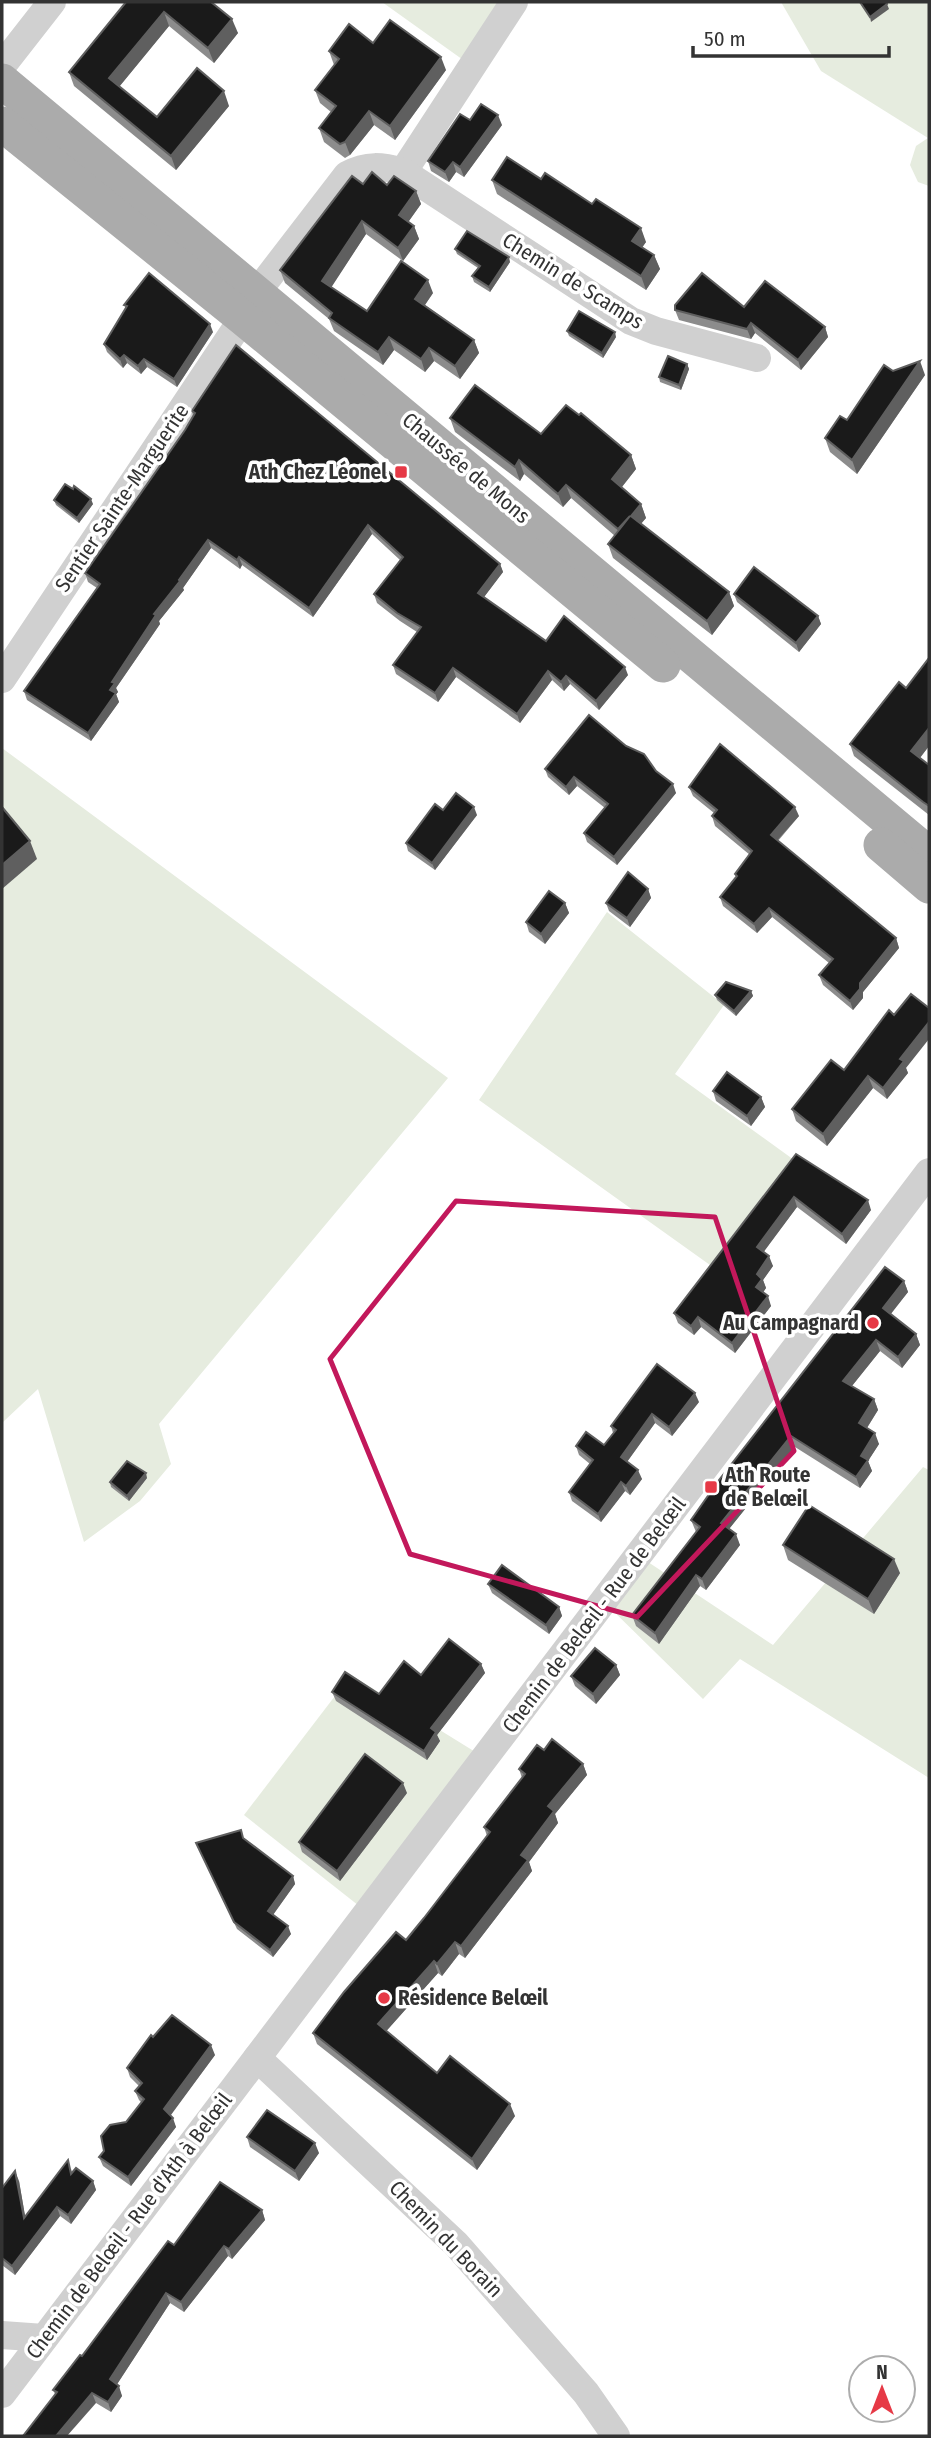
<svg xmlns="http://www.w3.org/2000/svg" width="931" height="2438" viewBox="0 0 931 2438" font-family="'Fira Sans Condensed',sans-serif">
	<rect width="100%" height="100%" fill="#fff"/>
	<!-- green -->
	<g fill="#e6ecdf">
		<path d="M382,2H514L473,67Z"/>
		<path d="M781,2H929V186L918,182L910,165L916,146L928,138L821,71Z"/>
		<path d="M2,748L448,1078L159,1424L171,1464L140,1501L84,1542L38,1389L2,1423Z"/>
		<path d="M607,912L724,1005L675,1074L801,1165L717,1270L479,1100Z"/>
		<path d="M923,1467L929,1470V1778L740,1659L703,1699L604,1602L639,1556L773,1645Z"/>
		<path d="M351,1675L485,1758L368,1913L244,1815Z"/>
	</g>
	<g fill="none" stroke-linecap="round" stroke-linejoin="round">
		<!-- minor -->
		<g stroke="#d0d0d0" stroke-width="28">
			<path d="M2,66L52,2"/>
			<path d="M403,172L514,2"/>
			<path d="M2,679L243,318L257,292L347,175C367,164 382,166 403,172L631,321L656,331L757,358"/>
			<path d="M257,2058L456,2244L586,2393L616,2436"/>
			<path d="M2,2335L44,2338"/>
			<path d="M2,2394L929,1172"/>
		</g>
		<!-- major -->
		<g stroke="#ababab" stroke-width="35">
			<path d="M2,81L929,854"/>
			<path d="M2,124L243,318L663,665"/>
			<path d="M881,845L929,886"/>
		</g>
	</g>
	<!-- wall -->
	<g fill="#8c8c8c">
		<path d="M126,2H211L238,33L214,63L169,26L119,87L157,117L229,106L176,170L74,86L69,72Z"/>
		<path d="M373,43L446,70L395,140L374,125L350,155L345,158L324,142L319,128L331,112L320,103L315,90L334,65L329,51Z"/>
		<path d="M470,120L502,125L464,177L456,172L449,182L431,171L428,161Z"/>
		<path d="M541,179L646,242L642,247L654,255L660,269L646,290L497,194L492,180Z"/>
		<path d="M387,185L416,191L421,204L408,222L414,226L419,239L403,261L366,234L331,287L367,311L433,293L425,305L474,340L479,353L460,379L434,361L425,372L394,350L383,365L334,331L329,319L285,283L280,270Z"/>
		<path d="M455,249L510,262L490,292L474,282L472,276L478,268L457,254Z"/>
		<path d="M124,305L213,332L177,387L147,367L141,374L127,363L123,368L107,352L104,344L126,308Z"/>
		<path d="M744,307L825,327L828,337L801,370L755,333L751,339L679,320L675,310Z"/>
		<path d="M567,331L616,337L603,358L569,336Z"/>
		<path d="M687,364L689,369L681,390L660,382L659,377Z"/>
		<path d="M893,371L925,375L857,474L830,452L825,438L847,420Z"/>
		<path d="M192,411L500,564L503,572L484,597L546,641L628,675L599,710L570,684L564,691L552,680L520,723L456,677L438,702L396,674L393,665L417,632L400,621L377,603L374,594L400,560L372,534L313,617L242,565L240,569L211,548L183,588L184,590L159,621L160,624L116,688L118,692L116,694L119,702L91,741L27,700L24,691L97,588L88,582L85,573L185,430L193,416Z"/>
		<path d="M450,418L541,434L631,455L636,469L622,487L641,504L646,518L641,524L729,592L734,606L712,635L613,558L608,544L615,536L571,498L563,507L524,474L520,481L455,432Z"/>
		<path d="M54,500L93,504L79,523L56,505Z"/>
		<path d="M734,594L818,616L821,624L799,652L737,602Z"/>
		<path d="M929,658V746L920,758L929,765V815L854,756L850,744L906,688Z"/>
		<path d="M545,769L656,771L676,793L617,865L587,842L584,833L605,808L577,786L569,795L548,777Z"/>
		<path d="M689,787L799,816L778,841L896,938L899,948L863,992V998L853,1010L823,985L819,975L829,963L772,917L757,933L723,906L720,897L736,877L735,874L750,855L715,826L712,816L714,813L693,796Z"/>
		<path d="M443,810L477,815L435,870L408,851L406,843Z"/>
		<path d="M648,889L651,898L630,927L609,911L606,903Z"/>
		<path d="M565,903L569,913L545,944L529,932L526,922Z"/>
		<path d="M751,991L753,996L736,1016L717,1000L715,995Z"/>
		<path d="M906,1068L908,1073L887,1099L873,1088L827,1146L796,1121L792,1109L844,1070Z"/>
		<path d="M713,1091L761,1097L765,1107L751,1126L716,1101Z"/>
		<path d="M796,1154L871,1210L846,1244L797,1207L763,1252L773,1266L763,1280L766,1288L763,1292L771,1306L735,1353L701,1327L694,1335L678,1323L674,1313Z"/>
		<path d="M904,1281L908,1292L890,1314L916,1334L920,1345L902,1368L880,1351L852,1386L874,1399L878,1410L867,1428L879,1444L868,1461L872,1471L860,1488L795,1447L729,1529L740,1545L706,1590L700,1586L659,1644L636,1626L632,1615L696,1532L691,1520Z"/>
		<path d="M699,1402L672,1436L655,1423L627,1462L642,1479L630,1495L625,1491L601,1522L572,1501L569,1492L590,1464L579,1455L576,1446L604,1445L613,1433L611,1426Z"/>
		<path d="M147,1478L129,1501L111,1487L110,1482Z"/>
		<path d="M783,1545L900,1573L874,1614L788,1560Z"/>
		<path d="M488,1584L559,1607L562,1616L549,1634L492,1593Z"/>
		<path d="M481,1664L485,1673L437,1735L440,1741L427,1760L336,1701L332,1692L379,1694L421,1675Z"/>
		<path d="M616,1665L620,1675L596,1704L575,1686L571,1676Z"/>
		<path d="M544,1750L583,1764L587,1775L555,1814L558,1823L529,1862L532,1871L465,1958L459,1954L442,1976L438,1973L386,2031L437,2073L515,2116L477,2170L317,2044L313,2033L406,1940L424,1918L487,1836L484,1827L522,1778L519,1769Z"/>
		<path d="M407,1793L340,1881L302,1852L299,1842Z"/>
		<path d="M244,1838L293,1876L295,1884L273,1915L291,1934L273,1957L237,1929L196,1843Z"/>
		<path d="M153,2037L215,2055L170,2115L176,2127L131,2186L103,2166L99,2157L142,2103L139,2100L135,2091L139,2086L130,2077L127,2068Z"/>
		<path d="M247,2137L319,2153L299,2181L250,2147Z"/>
		<path d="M71,2169L72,2173L93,2181L96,2190L71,2224L60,2216L15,2275L2,2265V2188L19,2181L25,2216Z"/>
		<path d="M262,2210L265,2220L232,2259L228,2256L184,2312L170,2303L117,2384L122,2396L111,2412L96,2403L55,2394L53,2390L82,2356L174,2245Z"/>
	</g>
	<!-- shaded-wall -->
	<g fill="#5f5f5f">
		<path d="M887,4L889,9L871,22L870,17Z"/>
		<path d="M164,12L169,26L114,93L109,78Z"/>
		<path d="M232,19L238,33L214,63L208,48Z"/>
		<path d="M441,57L446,70L395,140L390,126Z"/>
		<path d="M224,91L229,106L176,170L171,156Z"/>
		<path d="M369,111L374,125L350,155L345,142Z"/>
		<path d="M498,115L502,125L464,177L460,167Z"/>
		<path d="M453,162L456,172L449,182L445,172Z"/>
		<path d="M416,191L421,204L404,228L399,215Z"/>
		<path d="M362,221L366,234L327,294L322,281Z"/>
		<path d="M414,226L419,239L403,261L398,248Z"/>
		<path d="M641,228L646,242L637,255L632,241Z"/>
		<path d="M654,255L660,269L646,290L641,276Z"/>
		<path d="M509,257L510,262L490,292L489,287Z"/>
		<path d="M428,280L433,293L420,312L415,299Z"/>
		<path d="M751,323L755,333L751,339L747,329Z"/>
		<path d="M210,324L213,332L177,387L174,379Z"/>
		<path d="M825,327L828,337L801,370L798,360Z"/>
		<path d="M615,332L616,337L603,358L602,353Z"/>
		<path d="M389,337L394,350L383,365L378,352Z"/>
		<path d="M474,340L479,353L460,379L455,366Z"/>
		<path d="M429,348L434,361L425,372L421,359Z"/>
		<path d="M124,355L127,363L123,368L120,359Z"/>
		<path d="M144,359L147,367L141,374L138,366Z"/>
		<path d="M920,361L925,375L857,474L852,460Z"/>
		<path d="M687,364L689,369L681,390L679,385Z"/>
		<path d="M631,455L636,469L617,493L612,479Z"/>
		<path d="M519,460L524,474L520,481L515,467Z"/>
		<path d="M566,485L571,498L563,507L558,494Z"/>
		<path d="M91,499L93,504L79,523L77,518Z"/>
		<path d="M641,504L646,518L636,529L631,516Z"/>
		<path d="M368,525L372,534L313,617L309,608Z"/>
		<path d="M208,540L211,548L183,588L184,590L159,621L160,624L116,688L118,692L116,694L119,702L91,741L88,733L110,690L112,682L154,614Z"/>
		<path d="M239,557L242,565L240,569L237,560Z"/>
		<path d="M500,564L503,572L481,601L478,593Z"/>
		<path d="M729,592L734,606L712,635L707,621Z"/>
		<path d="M818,616L821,624L799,652L796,643Z"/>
		<path d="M625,667L628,675L599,710L596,701Z"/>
		<path d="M453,668L456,677L438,702L435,693Z"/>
		<path d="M548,671L552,680L520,723L517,714Z"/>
		<path d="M566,676L570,684L564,691L561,682Z"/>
		<path d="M929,728V746L915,764L911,751Z"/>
		<path d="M574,777L577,786L569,795L566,787Z"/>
		<path d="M673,784L676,793L617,865L614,857Z"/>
		<path d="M474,807L477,815L435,870L432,863Z"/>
		<path d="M795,807L799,816L774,844L771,835Z"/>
		<path d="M30,841L37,859L2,889V865Z"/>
		<path d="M648,889L651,898L630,927L627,918Z"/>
		<path d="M565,903L569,913L545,944L541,934Z"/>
		<path d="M769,908L772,917L757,933L754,924Z"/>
		<path d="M896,938L899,948L863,992V998L853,1010L850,1001L860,983Z"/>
		<path d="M751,991L753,996L736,1016L734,1011Z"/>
		<path d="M929,1022V1039L906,1068L908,1073L887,1099L883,1088L900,1059Z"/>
		<path d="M868,1076L873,1088L827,1146L823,1134Z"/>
		<path d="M761,1097L765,1107L751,1126L747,1116Z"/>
		<path d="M794,1197L797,1207L760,1257L757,1247Z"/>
		<path d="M868,1200L871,1210L846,1244L842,1234Z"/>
		<path d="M769,1256L773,1266L763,1280L766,1288L760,1297L756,1287L757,1274Z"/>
		<path d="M904,1281L908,1292L887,1319L883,1308Z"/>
		<path d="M768,1296L771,1306L735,1353L732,1343Z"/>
		<path d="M698,1317L701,1327L694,1335L691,1326Z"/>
		<path d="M916,1334L920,1345L902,1368L898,1357Z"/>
		<path d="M876,1340L880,1351L847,1392L843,1381Z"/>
		<path d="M695,1393L699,1402L672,1436L669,1427Z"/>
		<path d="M874,1399L878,1410L863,1434L859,1423Z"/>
		<path d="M652,1414L655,1423L624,1466L621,1457Z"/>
		<path d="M875,1433L879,1444L868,1461L872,1471L860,1488L856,1477L861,1456Z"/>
		<path d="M791,1436L795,1447L725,1534L721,1523Z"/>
		<path d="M638,1470L642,1479L630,1495L626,1486Z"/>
		<path d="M146,1473L147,1478L129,1501L127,1496Z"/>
		<path d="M621,1482L625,1491L601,1522L598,1514Z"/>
		<path d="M736,1534L740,1545L706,1590L702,1579Z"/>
		<path d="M894,1559L900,1573L874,1614L868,1599Z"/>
		<path d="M696,1575L700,1586L659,1644L655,1633Z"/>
		<path d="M559,1607L562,1616L549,1634L546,1625Z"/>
		<path d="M481,1664L485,1673L437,1735L440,1741L427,1760L424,1751L431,1728Z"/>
		<path d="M616,1665L620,1675L596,1704L593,1694Z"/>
		<path d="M583,1764L587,1775L555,1814L558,1823L529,1862L532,1871L465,1958L461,1946L521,1855L548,1806Z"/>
		<path d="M403,1783L407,1793L340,1881L337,1871Z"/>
		<path d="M293,1876L295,1884L270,1919L268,1911Z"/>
		<path d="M288,1926L291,1934L273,1957L270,1950Z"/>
		<path d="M455,1942L459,1954L442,1976L437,1964Z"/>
		<path d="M434,1961L438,1973L382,2036L378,2024Z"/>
		<path d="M211,2045L215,2055L168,2119L164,2109Z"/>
		<path d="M510,2104L515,2116L477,2170L472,2159Z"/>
		<path d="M173,2118L176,2127L131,2186L128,2177Z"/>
		<path d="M315,2143L319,2153L299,2181L295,2171Z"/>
		<path d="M15,2171L19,2181L27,2227L24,2218Z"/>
		<path d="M93,2181L96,2190L71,2224L68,2215Z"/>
		<path d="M57,2207L60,2216L15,2275L12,2266Z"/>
		<path d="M262,2210L265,2220L232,2259L229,2249Z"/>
		<path d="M224,2246L228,2256L184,2312L181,2302Z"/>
		<path d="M166,2293L170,2303L114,2389L110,2379Z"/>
		<path d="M119,2386L122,2396L111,2412L108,2402Z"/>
		<path d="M92,2393L96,2403L67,2436H56Z"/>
	</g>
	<!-- building -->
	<g fill="#1a1a1a" stroke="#5f5f5f" stroke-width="2">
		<path d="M126,2H211L232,19L208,48L164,12L109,78L157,117L197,68L224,91L171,156L69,72Z"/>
		<path d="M860,2H886L887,4L870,17Z"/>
		<path d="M390,20L441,57L390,126L369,111L345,142L340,144L319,128L336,106L315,90L339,59L329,51L349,24L373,43Z"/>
		<path d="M481,104L498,115L460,167L453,162L445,172L428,161L460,114L470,120Z"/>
		<path d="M507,157L541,179L545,173L592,204L596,199L641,228L632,241L654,255L641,276L492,180Z"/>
		<path d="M372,172L387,185L394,176L416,191L399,215L414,226L398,248L362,221L322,281L367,311L401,261L428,280L415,299L474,340L455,366L429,348L421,359L389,337L378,352L329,318L332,313L280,270L352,176L363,184Z"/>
		<path d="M467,231L509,257L489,287L472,276L480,266L455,249Z"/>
		<path d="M149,273L210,324L174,379L144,359L138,366L124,355L120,359L104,344L127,306L124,305Z"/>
		<path d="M702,273L744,307L765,281L825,327L798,360L751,323L747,329L675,310V305Z"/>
		<path d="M579,311L615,332L602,353L567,331Z"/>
		<path d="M236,345L500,564L478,593L546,641L564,616L625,667L596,701L566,676L561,682L548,671L517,714L453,668L435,693L393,665L421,627L397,613L374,594L403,557L368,525L309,608L239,557L237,560L208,540L179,580L180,581L154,614L156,615L112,682L115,683L110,690L116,693L88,733L24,691L100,584L85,573L185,430L195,413L192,411Z"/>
		<path d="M668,356L687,364L679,385L659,377Z"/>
		<path d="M920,361L852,460L825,438L840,416L847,420L884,365L893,371Z"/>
		<path d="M475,385L541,434L566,405L579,415L581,413L631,455L612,479L641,504L631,516L729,592L707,621L608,544L630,516L618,529L566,485L558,494L519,460L515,467L450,418Z"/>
		<path d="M65,484L73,489L74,486L91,499L77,518L54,500Z"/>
		<path d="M754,567L818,616L796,643L734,594Z"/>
		<path d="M929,658V728L911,751L929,765V806L923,802L850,744L899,682L906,688Z"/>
		<path d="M589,715L626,746L644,754L656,771L673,784L614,857L584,833L608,804L574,777L566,787L545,769Z"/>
		<path d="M720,744L795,807L771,835L896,938L860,983V989L850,1001L819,975L833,959L769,908L754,924L720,897L737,876L735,874L752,851L712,816L717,810L689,787Z"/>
		<path d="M456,793L474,807L432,863L406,843L435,804L443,810Z"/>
		<path d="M2,807L30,841L2,865Z"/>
		<path d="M628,872L648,889L627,918L606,903Z"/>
		<path d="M549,891L565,903L541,934L526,922Z"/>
		<path d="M726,982L751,991L734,1011L715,995Z"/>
		<path d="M911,994L929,1008V1022L900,1059L904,1061L883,1088L868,1076L823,1134L792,1109L831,1060L844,1070L889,1010L894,1015Z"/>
		<path d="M727,1072L761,1097L747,1116L713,1091Z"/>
		<path d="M796,1154L868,1200L842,1234L794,1197L757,1247L769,1256L757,1274L762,1279L756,1287L768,1296L732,1343L698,1317L691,1326L674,1313Z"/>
		<path d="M885,1267L904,1281L883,1308L916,1334L898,1357L876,1340L843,1381L874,1399L859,1423L875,1433L861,1456L868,1460L856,1477L791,1436L721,1523L736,1534L702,1579L696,1575L655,1633L632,1615L700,1527L691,1520L719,1480Z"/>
		<path d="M657,1364L695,1393L669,1427L652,1414L621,1457L638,1470L626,1486L621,1482L598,1514L569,1492L593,1460L576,1446L586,1432L604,1445L616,1430L611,1426Z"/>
		<path d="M127,1461L146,1473L127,1496L110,1482Z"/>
		<path d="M809,1505L894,1559L868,1599L783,1545Z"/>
		<path d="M502,1565L559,1607L546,1625L488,1584Z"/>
		<path d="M449,1639L481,1664L431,1728L436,1732L424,1751L332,1692L345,1672L379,1694L404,1661L421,1675Z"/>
		<path d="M595,1648L616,1665L593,1694L571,1676Z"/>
		<path d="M552,1739L583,1764L548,1806L554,1811L521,1855L528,1860L461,1946L455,1942L437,1964L434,1961L378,2024L437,2073L450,2056L510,2104L472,2159L313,2033L344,1992L396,1932L406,1940L424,1918L490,1832L484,1827L525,1774L519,1769L537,1745L544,1750Z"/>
		<path d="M365,1754L403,1783L337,1871L299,1842Z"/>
		<path d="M241,1830L243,1838L293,1876L268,1911L288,1926L270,1950L234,1922L196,1843Z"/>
		<path d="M172,2015L211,2045L164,2109L173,2118L128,2177L99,2157L104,2151L101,2136L110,2125L126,2122L144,2099L135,2091L142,2083L127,2068L151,2035L153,2037Z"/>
		<path d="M267,2110L315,2143L295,2171L247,2137Z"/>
		<path d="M68,2160L71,2174L76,2168L93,2181L68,2215L57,2207L12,2266L2,2258V2188L15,2171L24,2218Z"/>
		<path d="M220,2182L262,2210L229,2249L224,2246L181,2302L166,2293L110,2379L119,2386L108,2402L92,2393L56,2436H57H23L57,2392L53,2390L80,2355L82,2356L168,2241L174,2245Z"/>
	</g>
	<!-- marked area -->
	<path fill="none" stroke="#c2185b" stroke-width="5" stroke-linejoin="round" d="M456,1201L715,1217L794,1451L637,1617L410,1554L330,1359Z"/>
	<!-- markers -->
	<g fill="#e63946" stroke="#fff" stroke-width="2.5">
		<rect x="394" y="465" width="14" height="14" rx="3.5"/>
		<circle cx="873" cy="1323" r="7"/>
		<rect x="704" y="1480" width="14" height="14" rx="3.5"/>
		<circle cx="384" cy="1998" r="7"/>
	</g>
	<g text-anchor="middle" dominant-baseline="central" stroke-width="7" stroke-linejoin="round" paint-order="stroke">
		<!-- street labels -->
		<g font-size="21" fill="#333" stroke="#fff">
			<text transform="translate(573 281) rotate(32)">Chemin de Scamps</text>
			<text transform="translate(466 468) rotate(40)">Chaussée de Mons</text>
			<text transform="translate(122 498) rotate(-56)">Sentier Sainte-Marguerite</text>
			<text transform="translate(594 1615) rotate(-53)">Chemin de Belœil - Rue de Belœil</text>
			<text transform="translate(129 2226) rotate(-53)">Chemin de Belœil - Rue d'Ath à Belœil</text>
			<text transform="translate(446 2239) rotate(46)">Chemin du Borain</text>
		</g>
		<!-- poi labels -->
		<g font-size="21" font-weight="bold" fill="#333" stroke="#fff" text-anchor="end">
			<text x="387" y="472">Ath Chez Léonel</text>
			<text x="859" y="1323">Au Campagnard</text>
			<text x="725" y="1475" text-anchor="start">Ath Route<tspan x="725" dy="24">de Belœil</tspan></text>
			<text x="398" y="1998" text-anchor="start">Résidence Belœil</text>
		</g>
	</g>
	<!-- border -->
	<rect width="931" height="2438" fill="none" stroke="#333333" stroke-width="7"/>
	<!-- north arrow -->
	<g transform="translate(882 2389)"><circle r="33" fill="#ffffff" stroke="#adadad" stroke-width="2"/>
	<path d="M0-5L12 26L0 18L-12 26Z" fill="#e63946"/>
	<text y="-10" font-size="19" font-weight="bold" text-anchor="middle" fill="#333333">N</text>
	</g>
	<!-- scale -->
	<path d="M693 46v10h196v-10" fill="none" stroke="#333333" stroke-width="3.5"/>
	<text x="704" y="46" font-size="21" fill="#333333" stroke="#ffffff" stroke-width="5" paint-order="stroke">50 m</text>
</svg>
